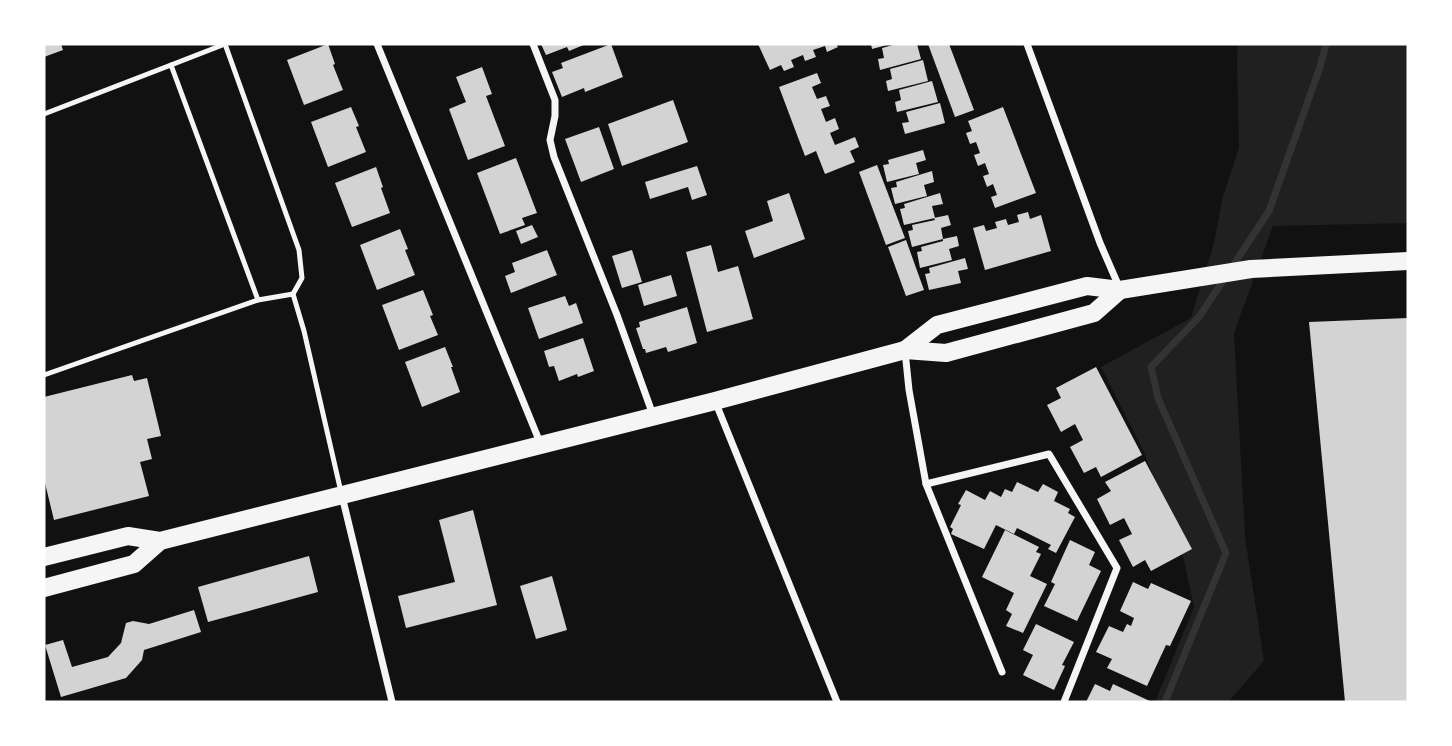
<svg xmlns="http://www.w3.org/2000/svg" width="1452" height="746" viewBox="0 0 1452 746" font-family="Barlow,sans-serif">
	<rect width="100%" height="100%" fill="#111"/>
	<!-- green -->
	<path fill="#202020" d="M1238,44H1408V223L1273,226L1234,333L1245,537L1264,661L1228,702H1155L1194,607L1182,552L1144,452L1101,367L1191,318L1214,243L1222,200L1239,148L1237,57Z"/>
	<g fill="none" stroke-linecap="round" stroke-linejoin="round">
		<!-- stream -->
		<path stroke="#333" stroke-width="7" d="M1165,702L1226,553L1158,398L1151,367L1199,317L1269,211L1320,67L1326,44"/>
	</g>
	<!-- building -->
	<g fill="#d3d3d3">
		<path d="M44,44H61L63,50L44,57Z"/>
		<path d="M328,44L335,64L333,65L343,90L304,105L287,60Z"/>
		<path d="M541,44H586L569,51L567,47L546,55Z"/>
		<path d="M611,44L623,77L585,92L584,88L562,97L552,72L563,68L561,63Z"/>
		<path d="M758,44H836L838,47L827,52L825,46L813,50L816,57L805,61L803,55L791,60L794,67L784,71L781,65L770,70Z"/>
		<path d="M871,44H887V45L872,49Z"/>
		<path d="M897,44H917L921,59L880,70L878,59L884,58L882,48Z"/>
		<path d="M928,44H949L974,110L955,117Z"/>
		<path d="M923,60L928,81L888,91L886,81L892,79L890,69Z"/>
		<path d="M482,67L492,94L486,96L505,146L468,160L449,109L466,102L456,77Z"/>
		<path d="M817,73L821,83L812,87L817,99L826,96L830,106L821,109L826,122L835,118L839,129L830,133L835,145L855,137L859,147L850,151L855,162L825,174L816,151L805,156L779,87Z"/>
		<path d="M932,81L938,102L897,112L895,102L901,100L899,90Z"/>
		<path d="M673,100L688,142L622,166L608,124Z"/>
		<path d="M940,103L945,123L905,134L902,123L909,122L906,112Z"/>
		<path d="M351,107L359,126L356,127L366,152L328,167L311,122Z"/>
		<path d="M1003,107L1036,193L995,208L991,197L997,195L993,184L987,187L983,176L989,174L985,163L978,166L974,155L980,153L976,142L970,144L966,133L972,131L968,121Z"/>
		<path d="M599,127L614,169L581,182L565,139Z"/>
		<path d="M923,150L926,160L916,163L919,174L887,182L883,165L889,164L888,160Z"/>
		<path d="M516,158L537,213L522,218L525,225L500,234L477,173Z"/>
		<path d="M877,165L905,238L886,245L859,172Z"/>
		<path d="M697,166L707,195L692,200L688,187L650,199L645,182Z"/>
		<path d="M376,167L383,187L381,188L390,213L352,227L335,183Z"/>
		<path d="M932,171L934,182L924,185L927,196L895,204L891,188L897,187L896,182Z"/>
		<path d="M789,193L805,239L754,258L745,231L773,221L767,201Z"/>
		<path d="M940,193L943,204L932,206L935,218L904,225L900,209L905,208L904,204Z"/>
		<path d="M1028,212L1030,219L1041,215L1051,251L985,270L973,228L984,225L986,231L997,228L995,222L1006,219L1008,225L1019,222L1017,215Z"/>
		<path d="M948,215L951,225L941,228L943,239L957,236L959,246L949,249L952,260L920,268L917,252L922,251L921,247L943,241V239L912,247L908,231L913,230L912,225L935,220L934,218Z"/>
		<path d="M532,225L538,237L521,244L516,231Z"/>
		<path d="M400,229L408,249L405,250L415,275L377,290L360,245Z"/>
		<path d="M906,240L924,290L906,296L888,247Z"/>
		<path d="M711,245L718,272L738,266L753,319L707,332L686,252Z"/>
		<path d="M547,250L557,275L511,293L505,276L515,272L512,263Z"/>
		<path d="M632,250L642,282L622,288L612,256Z"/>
		<path d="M965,258L968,269L958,271L961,283L929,290L925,274L930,273L929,268Z"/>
		<path d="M671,275L677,296L644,306L638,285Z"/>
		<path d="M423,290L433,315L430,316L438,335L399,350L382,305Z"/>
		<path d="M565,296L569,306L576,303L583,323L539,339L528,308Z"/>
		<path d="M687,307L697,343L668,352L666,347L646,353L645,349H643L636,328L640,327L639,322Z"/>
		<path d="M1408,318V702H1345L1309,322Z"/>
		<path d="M583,338L594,371L578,377L577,374L559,381L554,366L549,367L544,351Z"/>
		<path d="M445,347L453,367H451L460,392L422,407L405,362Z"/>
		<path d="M1096,367L1142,455L1101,477L1096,467L1084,473L1070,447L1083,440L1075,424L1061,432L1047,405L1061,398L1056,388Z"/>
		<path d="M132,375L134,381L147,378L161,436L147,439L152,459L140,462L149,496L54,520L44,479V397Z"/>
		<path d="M1145,461L1192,549L1151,571L1145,560L1133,567L1119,540L1132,534L1124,518L1110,525L1097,499L1111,491L1105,482Z"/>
		<path d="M1017,482L1038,492L1043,484L1058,492L1054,501L1070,509L1068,513L1075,517L1056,553L1048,549L1051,545L1017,528L1014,534L996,525L984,549L951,534L953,529L950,527L961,505L958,504L966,490L985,500L990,491L1001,497L1005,489L1012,492Z"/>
		<path d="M473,510L497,605L406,628L398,596L455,582L439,520Z"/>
		<path d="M1005,530L1039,547L1036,552L1041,554L1030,576L1047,584L1023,633L1006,626L1012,614L1006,610L1014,593L982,577Z"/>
		<path d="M1070,540L1095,552L1089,565L1101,571L1077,621L1044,606L1055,584L1051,582Z"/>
		<path d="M309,556L318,592L208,622L198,587Z"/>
		<path d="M552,576L567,630L536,639L520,586Z"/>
		<path d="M1133,582L1148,589L1151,583L1191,601L1170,646L1166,645L1147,686L1107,668L1112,659L1096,652L1109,626L1123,632L1127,624L1131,626L1134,618L1120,611Z"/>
		<path d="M194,610L201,632L144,650L142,660L126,678L61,697L45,645L63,640L72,667L108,657L121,643L126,623L133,621L149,624Z"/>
		<path d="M1036,624L1074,642L1062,665L1065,666L1054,690L1023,675L1033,655L1023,650Z"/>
		<path d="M1095,684L1110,691L1113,684L1152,702H1086Z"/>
	</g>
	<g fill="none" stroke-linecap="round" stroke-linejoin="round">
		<!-- service -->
		<g stroke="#f5f5f5" stroke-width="5">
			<path d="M171,65L225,44L299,250L302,278L293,294"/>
			<path d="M44,114L171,65L258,300"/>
			<path d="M44,375L258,300L293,294L304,331L341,492"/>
		</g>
		<!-- minor -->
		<g stroke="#f5f5f5" stroke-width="7">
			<path d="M377,44L541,445"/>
			<path d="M533,44L555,100V116L550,140L554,157L617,315L653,415"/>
			<path d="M1027,44L1100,243L1120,289"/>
			<path d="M905,351L909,390L926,484L1002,672"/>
			<path d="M715,401L837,702"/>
			<path d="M926,484L1049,454L1117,568L1064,702"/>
			<path d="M342,496L392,702"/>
		</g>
		<!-- primary -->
		<g stroke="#f5f5f5" stroke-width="18">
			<path d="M905,350L937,325L1087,286L1120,290L1251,269L1408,261"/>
			<path d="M44,557L128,536L160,541L715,401L905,350L946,353L1094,313L1120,290"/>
			<path d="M44,588L134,564L160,541"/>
		</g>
	</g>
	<!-- border -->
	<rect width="1452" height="746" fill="none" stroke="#ffffff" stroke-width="91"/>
</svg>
